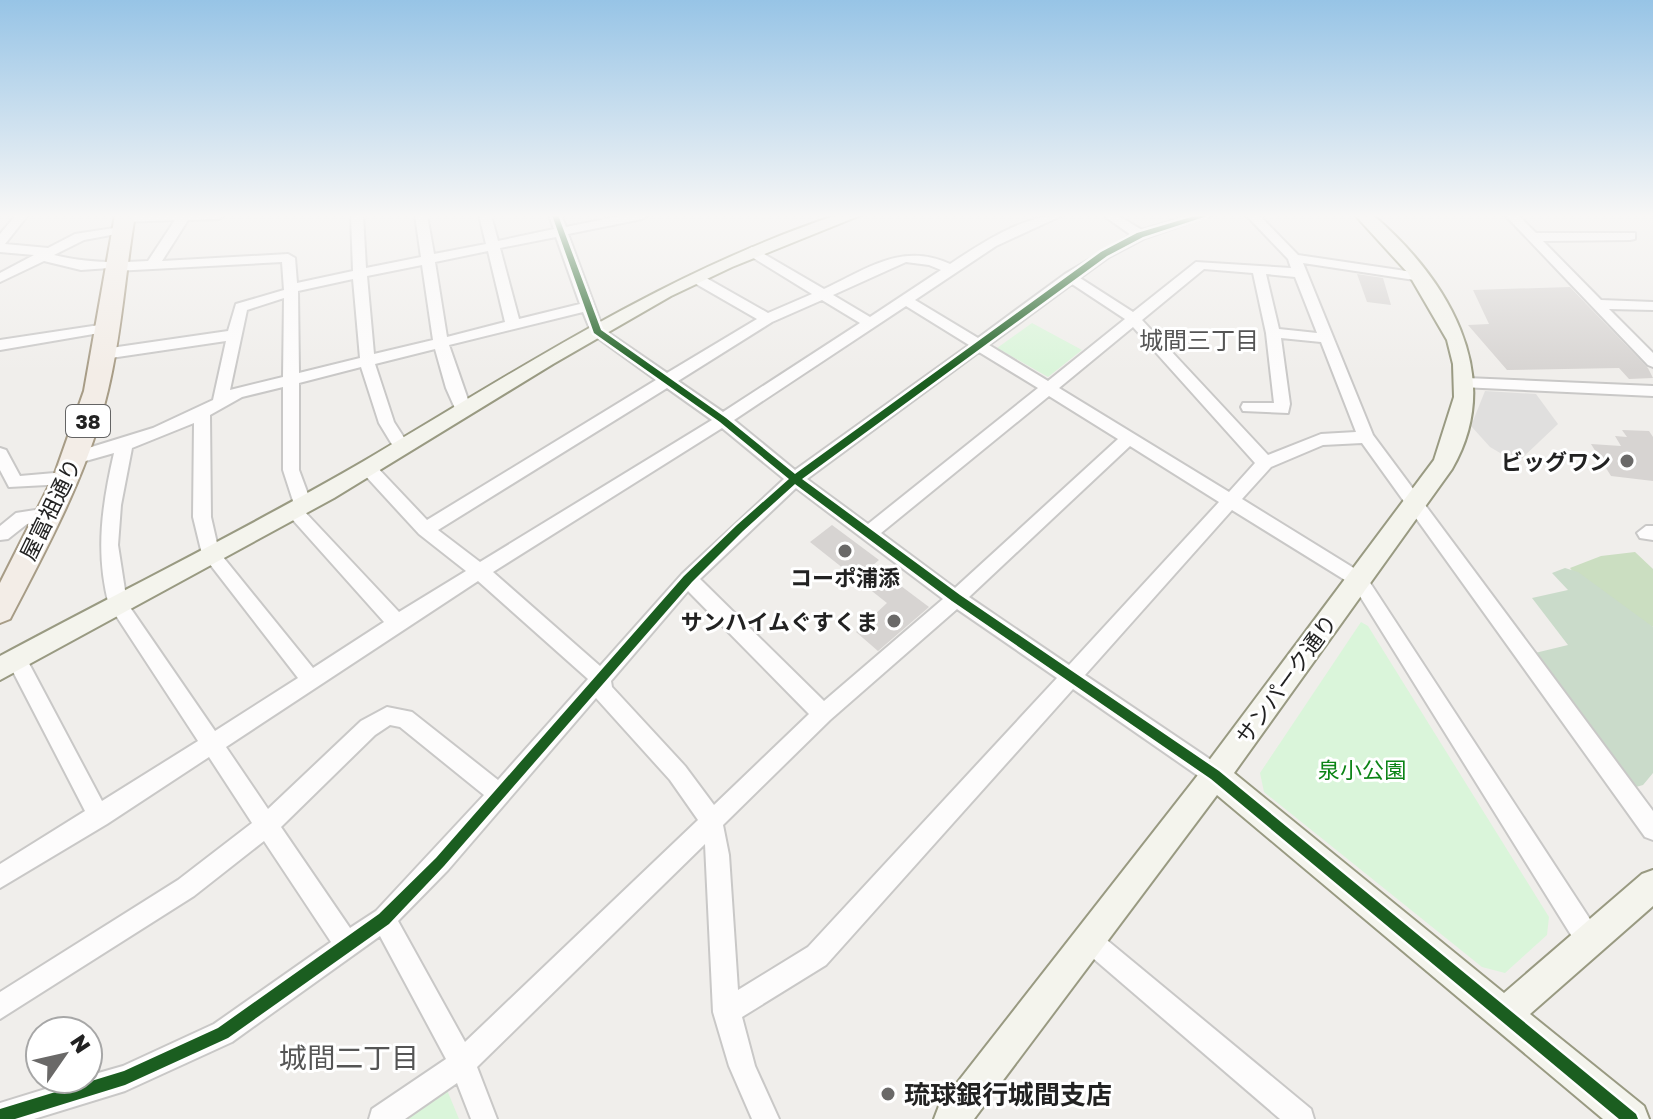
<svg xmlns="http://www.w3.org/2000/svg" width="1653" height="1119" viewBox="0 0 1653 1119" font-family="'Golos Text','Noto Sans JP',sans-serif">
	<rect width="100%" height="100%" fill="#f0eeeb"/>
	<!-- forest -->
	<path fill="#cbdec1" d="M1635,552L1653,569V627L1589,592L1570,568L1601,556Z"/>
	<!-- cemetery -->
	<path fill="#cadbca" d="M1565,568L1578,572L1653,627V773L1643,785L1636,787L1535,653L1568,645L1532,598L1568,590L1552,573Z"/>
	<!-- park -->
	<g fill="#daf5da">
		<path d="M1032,323L1082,350L1048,377L997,348Z"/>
		<path d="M1361,622L1368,626L1549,917L1547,935L1505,973L1482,967L1264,792L1260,773Z"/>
		<path d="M447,1090L459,1119H403Z"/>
	</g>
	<!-- parking -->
	<path fill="#e0dfde" d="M1485,391L1536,394L1558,424L1517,463L1490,447L1471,426Z"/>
	<!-- building -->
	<g fill="#d7d4d2">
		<path d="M1357,274L1383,278L1391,305L1367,302Z"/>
		<path d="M1570,287L1648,368L1653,378L1629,379L1619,368L1507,370L1468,325L1489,324L1473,290Z"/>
		<path d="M1622,430L1649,431L1653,437V481L1611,476L1591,444L1621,446L1615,436L1627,437Z"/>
		<path d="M832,525L879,560L873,565L929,607L878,651L856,632L887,603L810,542Z"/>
	</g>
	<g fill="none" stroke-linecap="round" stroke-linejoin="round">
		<!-- street casing -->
		<g stroke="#c9c8c7" stroke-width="4">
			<g id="street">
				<path d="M16,215H28L5,244L48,248L75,234L127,226V232L84,240L54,255C85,263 117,263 148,261L175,220L124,222L120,221V215H225L219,219L188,220L162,261L288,254L295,258L297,283L353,271L351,215H363L366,268L421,257L415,215H427L434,254L486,244L479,215H491L498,241L554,229L549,215H561L566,227L625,215H648L642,219L568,234L603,329L667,373L757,319L691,281V275H701L768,313L812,294L747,254L745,251L752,247L824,289C867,269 902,242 950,264C982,243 1023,215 1063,215L996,246L915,300L978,338L1065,274L1131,235L1103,215H1117L1142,230L1192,215H1211L1145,238L1109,257L1080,278L1133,312L1196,262L1291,268L1288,259L1246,215H1259L1298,255L1426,274V280L1421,281L1303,263L1373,435L1653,811V840L1645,837L1362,443L1323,445L1271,467L1242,499L1365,575L1599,933L1602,942L1599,951L1590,954L1581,951L1353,585L1232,510L1085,675L1223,768L1226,775L1223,782L1215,785L1207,782L1073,689L826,965L742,1017L755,1066L779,1119H752L729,1066L713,1012L705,844L477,1067L497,1119H471L457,1083L405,1119H369L372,1109L446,1059L380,936L232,1042L125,1091L34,1119H0V1103L78,1079H88V1076L123,1066L214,1024L331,942L264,841L194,896L0,1019V992L178,880L252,823L209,757L107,824L0,888V864L85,811L7,660L10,654L17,652L24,654L102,801L198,741L109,605C95,553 102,505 114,453L75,464L67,458L69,454L153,428L213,400L226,341L104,359L97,354L104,349L228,331L236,304L284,290L282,262L115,271L109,268L81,270L44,261L0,282V273L34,255L0,252V234ZM556,237L580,304L519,319L500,248ZM488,251L505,322L447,337L435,262ZM906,262L929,265L941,270L870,317L833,295ZM422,265L433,340L374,354L367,276ZM1204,269L1253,273L1266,333L1274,403H1243L1241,407L1243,411L1288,413L1290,404L1281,338L1321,342L1356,432L1321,434L1268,455L1142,320ZM1266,274L1295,277L1317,333L1279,329ZM353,279L360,358L299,373L298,291ZM1072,284L1125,319L1048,381L989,345ZM284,298L283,377L230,390L247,310ZM822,300L860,323L723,412L678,381L772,322ZM906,306L969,345L795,470L734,420ZM583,312L592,334L656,380L427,520L374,464H362L360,468L362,472L419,534L466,571L399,612L304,511L312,505L299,470V383L361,367L379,423L396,451L402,453L410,447L394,422L375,364L435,349L446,388L458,415L464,416L472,411L449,345ZM1133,327L1255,463L1229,492L1059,388ZM979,352L1038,388L868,524L807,479ZM283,387V470L294,504L287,505L284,510L384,622L313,668L219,552L211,517L210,415L242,397ZM667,388L712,420L480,562L438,530ZM1049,396L1118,439L955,588L881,533ZM194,423L193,517L202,554L298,678L215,731L127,603L118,545L121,505L132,448ZM722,428L784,479L682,574L600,666L493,572ZM1130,446L1219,502L1069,665L969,597ZM796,488L943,599L824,701L700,579ZM478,581L588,679L498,780L412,712L387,707L361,721L268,809L226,747ZM688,591L809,714L714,805L685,766L612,687L611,681ZM957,609L1057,678L808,947L738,990L729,855L723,825L830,720ZM596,698L670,780L698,820L465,1042L398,921L448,870ZM390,725L400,727L484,795L376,911L350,928L281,827L375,735Z"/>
				<path d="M1505,215H1518L1536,233H1635V239L1630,240L1543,241L1601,300L1653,302V310L1609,309L1653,353V367L1648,365Z"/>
				<path d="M106,324L113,328L111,331L0,350V340Z"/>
				<path d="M1466,378L1653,386V396L1461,387L1458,383Z"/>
				<path d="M0,448L6,450L20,476L66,472L74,478L66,484L9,487L0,470Z"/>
				<path d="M48,508L57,514L54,519L27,524L8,539L0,540V526L16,513Z"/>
				<path d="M1646,526H1653V540L1640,538L1637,533Z"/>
				<path d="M1088,927L1096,931L1311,1109L1314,1119H1280L1080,947L1076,939L1080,931Z"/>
			</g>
		</g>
		<!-- secondary casing -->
		<g stroke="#999a82" stroke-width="4">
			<g id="secondary">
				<path d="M837,215H861L732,267L671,296L553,364L334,498L0,680V656C121,591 245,530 364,461C518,370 666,272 837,215Z"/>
				<path d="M1355,215H1373C1446,278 1507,374 1452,469L1234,773L1504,993L1642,874L1653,870V906L1530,1014L1644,1106L1649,1119H1603L1217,795L974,1119H934L939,1106L1205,766L1434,460L1454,397L1453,364L1447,340L1408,273Z"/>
			</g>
		</g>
		<!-- primary casing -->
		<g stroke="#a79c86" stroke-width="4">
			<path id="primary" d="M115,215H135C125,273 122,332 108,390C89,471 48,546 10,619L0,623V583L54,476L84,391Z"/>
		</g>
		<!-- street -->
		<use href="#street" fill="#fdfcfc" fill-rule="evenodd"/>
		<!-- secondary -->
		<use href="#secondary" fill="#f4f4ed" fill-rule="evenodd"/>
		<!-- primary -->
		<use href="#primary" fill="#f3ede7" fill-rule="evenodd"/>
		<!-- cycleway casing -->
		<g stroke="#fff" stroke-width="5">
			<path id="cycleway" d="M552,215H558L601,330L726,418L795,474L1101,252L1137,233L1198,215H1208L1207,216L1143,237L1107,256L802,479L960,595L1219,771L1636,1114L1638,1119H1619L1211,779L952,601L795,484L743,531L692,582L444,866L389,924L228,1038L125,1085L15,1119H0V1109L124,1071L218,1028L379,914L436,858L684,576L737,525L789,479L720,422L594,333Z"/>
		</g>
		<!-- cycleway -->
		<use href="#cycleway" fill="#1b5e20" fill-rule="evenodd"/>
	</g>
	<!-- sky -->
	<linearGradient id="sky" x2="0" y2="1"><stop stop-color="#97c4e6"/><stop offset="0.58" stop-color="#f8f7f6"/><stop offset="1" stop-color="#f8f7f6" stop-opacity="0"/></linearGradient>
	<rect width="1653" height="372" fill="url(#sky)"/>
	<!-- markers -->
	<g fill="#6a6968" stroke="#fff" stroke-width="3">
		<circle cx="1627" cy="461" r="8"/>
		<circle cx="845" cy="551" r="8"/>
		<circle cx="894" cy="621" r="8"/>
		<circle cx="888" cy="1094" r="8"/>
	</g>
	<g text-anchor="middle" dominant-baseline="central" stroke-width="6" stroke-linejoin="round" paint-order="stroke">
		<!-- shield labels -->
		<rect fill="#fff" stroke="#646464" stroke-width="2" x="66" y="405" width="44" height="32" rx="6"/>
		<g font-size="20" font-weight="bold" fill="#222">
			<text x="88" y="421">38</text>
		</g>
		<!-- poi labels -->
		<g font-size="22" font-weight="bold" fill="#222" stroke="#fff" text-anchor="end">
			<text x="1611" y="461">ビッグワン</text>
			<text x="845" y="577" text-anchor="middle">コーポ浦添</text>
			<text x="878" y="621">サンハイムぐすくま</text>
		</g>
		<!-- street labels -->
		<g font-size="22" fill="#222" stroke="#fff">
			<text transform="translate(50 509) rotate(-64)">屋富祖通り</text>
			<text transform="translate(1286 679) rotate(-54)">サンパーク通り</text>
		</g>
		<!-- park labels -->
		<g font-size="22" fill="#0c8416" stroke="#fff">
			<text x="1362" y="769">泉小公園</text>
		</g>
		<!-- neighbourhood labels -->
		<g font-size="24" fill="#555" stroke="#fff">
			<text x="1199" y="339">城間三丁目</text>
		</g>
		<!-- near-poi labels -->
		<g font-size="26" font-weight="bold" fill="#222" stroke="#fff" text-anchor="start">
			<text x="904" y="1094">琉球銀行城間支店</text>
		</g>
		<!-- near-neighbourhood labels -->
		<g font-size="28" fill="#555" stroke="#fff">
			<text x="349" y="1057">城間二丁目</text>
		</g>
	</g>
	<!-- north arrow -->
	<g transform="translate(64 1055) rotate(56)"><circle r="38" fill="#ffffff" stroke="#a7a7a7" stroke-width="2"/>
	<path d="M0-6L14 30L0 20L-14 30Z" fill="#6a6968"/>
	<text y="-12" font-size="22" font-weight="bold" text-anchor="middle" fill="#222222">N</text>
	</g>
</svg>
